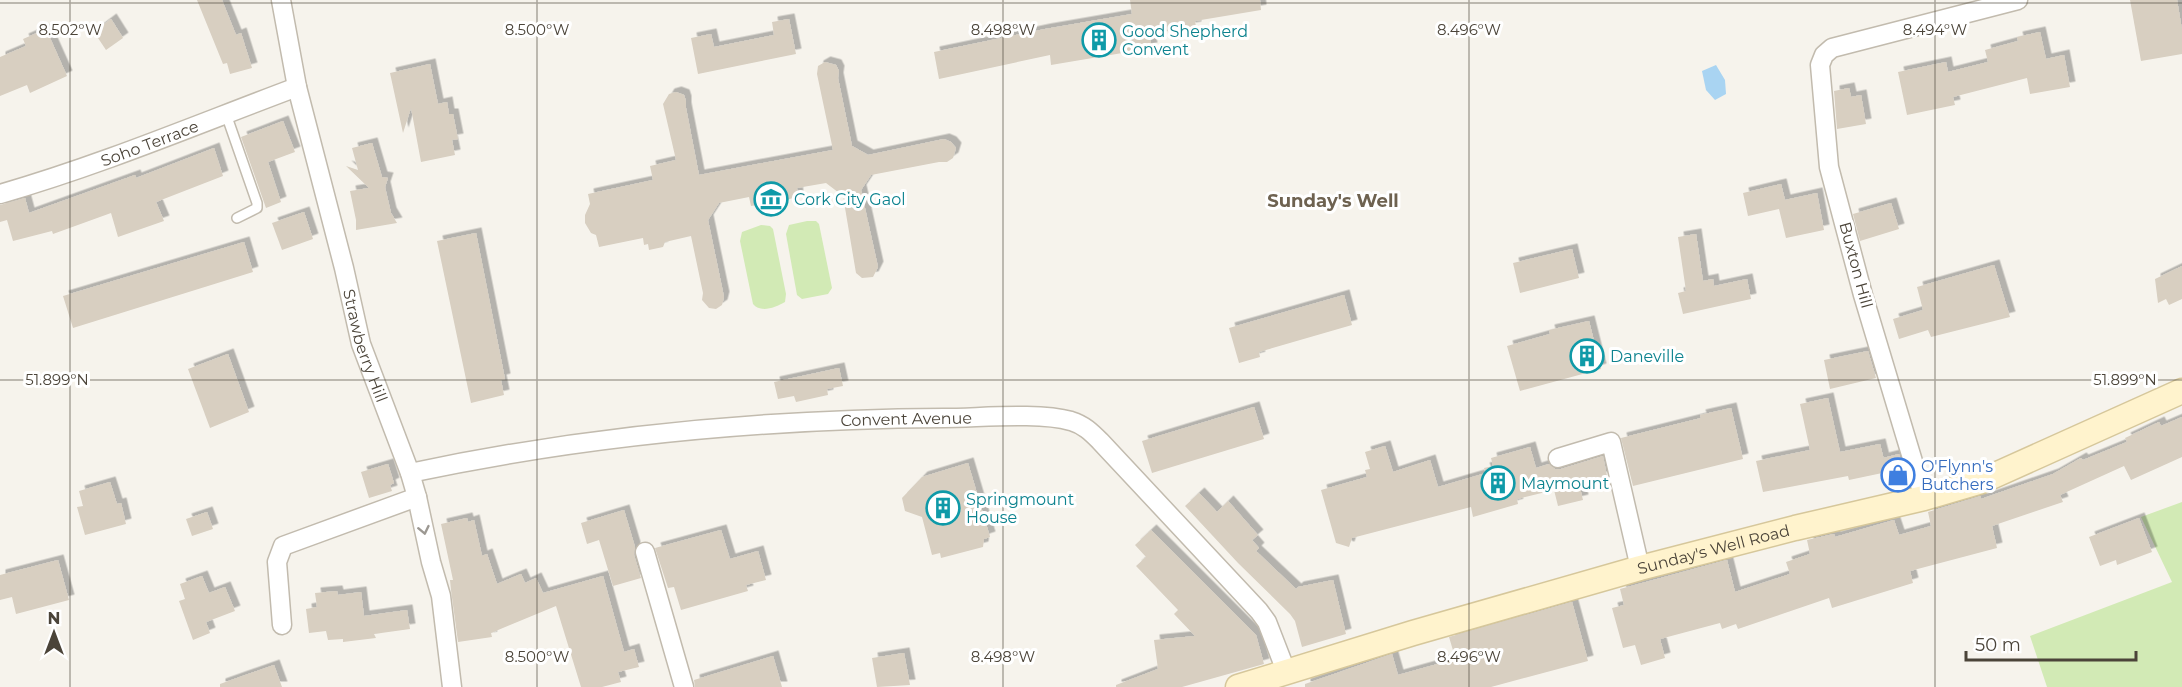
<svg xmlns="http://www.w3.org/2000/svg" width="2182" height="687" viewBox="0 0 2182 687" font-family="Montserrat,sans-serif">
	<defs>
		<filter id="shadow"><feDropShadow dx="5.5" dy="-5.5" stdDeviation="0" flood-color="#0004"/></filter>
	</defs>
	<rect width="100%" height="100%" fill="#f6f3ec"/>
	<!-- green -->
	<g fill="#d2eab5">
		<path d="M807,221H816L819,224L832,288L828,294L802,299L797,295L786,234L789,225Z"/>
		<path d="M761,225L770,226L773,229L786,294L785,302C775,308 760,313 753,304L740,241L742,232Z"/>
		<path d="M2182,502V687H2047L2030,636L2172,582L2141,517Z"/>
	</g>
	<!-- water -->
	<path fill="#a9d4f2" d="M1716,65L1725,80L1726,94L1715,100L1706,90L1702,71Z"/>
	<!-- building -->
	<g fill="#d8cfc1" filter="url(#shadow)">
		<path d="M197,0H222L236,35L241,33L252,68L230,74L227,63L223,64Z"/>
		<path d="M1130,0H1260L1261,10L1195,21L1196,27L1149,34L1152,48L1051,65L1050,55L939,79L934,52L1045,29L1132,14Z"/>
		<path d="M2130,0H2177L2182,30V54L2141,61Z"/>
		<path d="M111,19L123,38L106,50L94,32Z"/>
		<path d="M789,19L796,54L698,74L691,38L711,34L714,47L774,35L772,22Z"/>
		<path d="M46,29L67,76L30,93L27,85L0,96V57L26,46L23,39Z"/>
		<path d="M2040,32L2046,59L2064,55L2070,87L2030,94L2027,78L1953,97L1955,105L1907,115L1898,72L1946,62L1948,72L1988,62L1985,50L2018,41L2017,37Z"/>
		<path d="M825,62L836,65L839,71L838,78L852,146L868,155L944,139L951,142L956,148L953,158L947,162H939L871,175L861,190L878,267L873,277L862,278L856,273L843,196L826,183L797,188L798,197L785,200L781,208L770,210L763,204L751,206L749,197L719,203L708,220L724,297L722,305L716,309L709,308L702,300L703,293L691,236L665,242L663,247L649,250L648,244L644,245L643,238L599,247L596,235L591,233L585,223V215L590,204L588,194L653,180L650,166L676,160L663,104L669,94L676,92L684,95L686,101V108L699,175L833,150L817,74L818,66Z"/>
		<path d="M430,64L438,104L447,102L449,114H453L458,139L452,140L455,155L421,162L411,108L403,133L390,73Z"/>
		<path d="M1849,88L1851,97L1861,95L1866,124L1837,129L1834,91Z"/>
		<path d="M283,121L295,152L268,162L281,202L266,208L241,137Z"/>
		<path d="M372,143L382,177L388,178L385,187L391,213L397,223L356,230V220L350,191L369,188L346,166L358,170L352,148Z"/>
		<path d="M214,148L223,176L156,202L164,221L118,237L111,213L53,234L52,231L13,241L7,220L0,222V205L25,198L29,213L135,175L136,178Z"/>
		<path d="M1781,184L1785,200L1817,193L1824,230L1786,238L1779,209L1748,216L1743,193Z"/>
		<path d="M1891,203L1899,229L1860,241L1853,214Z"/>
		<path d="M304,212L313,239L282,250L272,223Z"/>
		<path d="M476,233L505,379L501,380L504,395L471,403L437,241Z"/>
		<path d="M1696,234L1703,281L1713,279L1714,286L1747,279L1751,299L1683,314L1678,293L1686,291L1678,237Z"/>
		<path d="M244,242L253,272L73,328L63,296Z"/>
		<path d="M1572,249L1579,278L1520,293L1513,263Z"/>
		<path d="M1994,265L2010,317L1931,337L1928,330L1899,339L1893,319L1923,310L1917,287Z"/>
		<path d="M2182,266V299L2169,305L2166,299L2158,303L2155,279Z"/>
		<path d="M1344,295L1352,325L1259,352L1260,357L1239,363L1229,328Z"/>
		<path d="M1589,321L1601,369L1520,391L1507,346L1550,334L1549,330Z"/>
		<path d="M1868,351L1876,378L1830,389L1824,360Z"/>
		<path d="M228,354L249,412L210,428L188,369Z"/>
		<path d="M839,368L843,386L827,389L828,395L796,402L794,396L778,399L774,382Z"/>
		<path d="M1828,398L1840,452L1880,444L1887,472L1849,480L1848,476L1763,492L1756,461L1810,450L1800,404Z"/>
		<path d="M1254,407L1264,439L1152,473L1142,441Z"/>
		<path d="M1731,408L1743,459L1633,486L1621,438L1701,418L1700,415Z"/>
		<path d="M2182,417V457L2131,480L2124,466L2060,495L2063,502L1992,526L1997,548L1910,571L1913,583L1832,608L1829,598L1738,629L1736,624L1722,629L1720,623L1660,639L1665,658L1641,665L1635,645L1623,648L1612,608L1624,605L1620,589L1727,560L1735,592L1790,574L1786,562L1810,554L1807,540L1834,534L1835,537L1894,520L1899,535L1931,526L1928,512L1981,496V499L2053,474L2081,458L2083,460L2127,442L2125,438L2159,422L2161,426Z"/>
		<path d="M1385,446L1393,472L1430,460L1438,487L1486,473L1484,468L1493,466L1491,458L1530,447L1536,468L1549,464L1555,469H1561L1603,456L1607,476L1579,484L1583,500L1558,506L1554,490L1517,499L1518,504L1473,517L1471,507L1352,538L1349,547L1336,543L1321,490L1367,477L1365,470L1370,469L1365,452Z"/>
		<path d="M1899,454L1909,487L1892,491L1883,458Z"/>
		<path d="M968,463L990,537L984,539L983,547L941,558L940,553L932,555L922,517L905,511L902,498L922,477Z"/>
		<path d="M388,464L394,483L390,485L392,491L369,498L361,472Z"/>
		<path d="M110,482L117,504L121,503L126,524L85,535L77,507L83,506L79,491Z"/>
		<path d="M1199,493L1217,512L1228,501L1258,535L1252,540L1259,548L1256,551L1296,589L1298,587L1333,580L1346,634L1302,647L1295,621L1290,614L1238,563L1185,506Z"/>
		<path d="M624,510L635,547L634,555L641,578L613,586L599,540L587,544L581,523Z"/>
		<path d="M207,512L213,529L192,536L186,519Z"/>
		<path d="M467,518L468,522L474,520L482,556L487,554L497,584L521,574L525,583L536,578L543,593L603,576L624,652L634,649L639,667L618,672L621,682L602,687H581L556,606L491,633L492,637L458,642L451,590L450,580H453L441,524Z"/>
		<path d="M2139,518L2152,552L2117,565L2116,560L2100,566L2089,537Z"/>
		<path d="M721,530L730,559L758,551L766,580L746,585L748,591L681,610L674,587L668,588L655,548Z"/>
		<path d="M1151,530L1256,635L1264,664L1182,687H1116V685L1158,669L1154,640L1195,636L1174,614L1178,610L1136,566L1146,557L1135,545Z"/>
		<path d="M58,560L69,600L16,614L12,597L0,600V575Z"/>
		<path d="M202,576L209,593L225,587L235,611L206,622L210,633L193,640L179,601L185,599L180,584Z"/>
		<path d="M337,591L338,595L361,592L364,616L407,610L410,629L374,634L376,638L343,642V639L328,640L326,631L309,633L306,609L317,607L315,593Z"/>
		<path d="M1572,602L1588,661L1491,687H1305V684L1392,654L1398,675L1441,663V661L1455,657L1449,637Z"/>
		<path d="M904,653L910,685L877,687L872,658Z"/>
		<path d="M773,656L782,687H695L694,680Z"/>
		<path d="M274,665L282,687H220V684Z"/>
	</g>
	<g fill="none" stroke-linecap="round" stroke-linejoin="round">
		<!-- lane casing -->
		<g stroke="#c2bbae" stroke-width="12">
			<path id="lane" d="M226,114L257,203V208L237,218"/>
		</g>
		<!-- street casing -->
		<g stroke="#c2bbae" stroke-width="21">
			<g id="street">
				<path id="s1" d="M281,0L297,87L344,268L361,344L410,473L417,497L431,562L441,596L452,687"/>
				<path id="s2" d="M0,194C101,165 198,124 297,87"/>
				<path d="M1558,458L1611,442L1640,568"/>
				<path id="s3" d="M410,473C584,436 765,419 944,418C979,418 1038,412 1071,421C1084,425 1091,432 1100,441L1259,611L1267,622L1286,671"/>
				<path d="M1924,498L1863,295L1829,167L1820,65L1824,55L1832,48L2018,0"/>
				<path d="M645,552L684,687"/>
				<path d="M282,625L277,562L283,546L417,497"/>
			</g>
		</g>
		<!-- secondary casing -->
		<g stroke="#d6c79b" stroke-width="27">
			<g id="secondary">
				<path id="s4" d="M1238,687L1413,633L1640,568L1795,528L1924,498L1982,481L2182,391"/>
			</g>
		</g>
		<!-- lane -->
		<use href="#lane" stroke="#fff" stroke-width="9"/>
		<!-- street -->
		<use href="#street" stroke="#fff" stroke-width="18"/>
		<!-- secondary -->
		<use href="#secondary" stroke="#fff3cd" stroke-width="24"/>
	</g>
	<!-- one-way arrows -->
	<defs><path id="oneway-chevron" d="M-2-3.5L2.5 0L-2 3.5" fill="none" stroke-width="1.6" stroke-linecap="round" stroke-linejoin="round" transform="scale(1.5)"/></defs>
	<use stroke="#9c9892" href="#oneway-chevron" transform="translate(424 530) rotate(78)"/>
	<!-- ticks -->
	<path fill="none" stroke="#4b4439" stroke-width="1.5" stroke-opacity="0.45" d="M70,0V687M537,0V687M1003,0V687M1469,0V687M1935,0V687M0,3H2182M0,380H2182"/>
	<!-- icons -->
	<defs>
		<g id="building-ring" transform="scale(1.725)"><circle r="9.5" fill="#fff" stroke="#0f9aa8" stroke-width="1.5"/><path d="M-4-6H4V6H1V3H-1V6H-4ZM-2.5-4.3h1.7v1.8h-1.7ZM.8-4.3h1.7v1.8H.8ZM-2.5-1h1.7V.8h-1.7ZM.8-1h1.7V.8H.8Z" fill="#0f9aa8"/></g>
		<g id="museum-ring" transform="scale(1.725)"><circle r="9.5" fill="#fff" stroke="#0f9aa8" stroke-width="1.5"/><path d="M0-6L6-3V-2H-6V-3ZM-5-1h2V3h-2ZM-1-1h2V3h-2ZM3-1h2V3H3ZM-6 4H6V6H-6Z" fill="#0f9aa8"/></g>
		<g id="shop-ring" transform="scale(1.725)"><circle r="9.5" fill="#fff" stroke="#3f7fe0" stroke-width="1.5"/><path d="M-5-2.5h2.3a2.7 3.5 0 0 1 5.4 0H5L5.5 6h-11ZM-1.5-2.5h3a1.5 2.3 0 0 0-3 0Z" fill="#3f7fe0"/></g>
	</defs>
	<g fill-rule="evenodd">
		<use href="#building-ring" x="1099" y="40"/>
		<use href="#museum-ring" x="771" y="199"/>
		<use href="#building-ring" x="1587" y="356"/>
		<use href="#shop-ring" x="1898" y="475"/>
		<use href="#building-ring" x="1498" y="483"/>
		<use href="#building-ring" x="943" y="508"/>
	</g>
	<g text-anchor="middle" dominant-baseline="central" stroke-width="6" stroke-linejoin="round" paint-order="stroke">
		<!-- culture labels -->
		<g font-size="16" fill="#0d838f" stroke="#fff" text-anchor="start">
			<text x="1122" y="31">Good Shepherd<tspan x="1122" dy="18">Convent</tspan></text>
			<text x="794" y="199">Cork City Gaol</text>
			<text x="1610" y="356">Daneville</text>
			<text x="1521" y="483">Maymount</text>
			<text x="966" y="499">Springmount<tspan x="966" dy="18">House</tspan></text>
		</g>
		<!-- street labels -->
		<g font-size="16" fill="#4b4439" stroke="#fff">
			<text stroke="none"><textPath href="#s2" startOffset="158">Soho Terrace</textPath></text>
			<text transform="translate(1856 265) rotate(75)">Buxton Hill</text>
			<text stroke="none"><textPath href="#s1" startOffset="356">Strawberry Hill</textPath></text>
			<text stroke="none"><textPath href="#s3" startOffset="500">Convent Avenue</textPath></text>
			<text stroke="none"><textPath href="#s4" startOffset="495">Sunday's Well Road</textPath></text>
		</g>
		<!-- shop labels -->
		<g font-size="16" fill="#366cbe" stroke="#fff" text-anchor="start">
			<text x="1921" y="466">O'Flynn's<tspan x="1921" dy="18">Butchers</tspan></text>
		</g>
		<!-- neighbourhood labels -->
		<g font-size="18" font-weight="bold" fill="#6e6250" stroke="#fff">
			<text x="1333" y="201">Sunday's Well</text>
		</g>
	</g>
	<g font-size="15" text-anchor="middle" fill="#4b4439" stroke="#fff" stroke-width="6" stroke-linejoin="round" paint-order="stroke">
		<text x="70" y="35">8.502°W</text>
		<text x="537" y="35">8.500°W</text>
		<text x="1003" y="35">8.498°W</text>
		<text x="1469" y="35">8.496°W</text>
		<text x="1935" y="35">8.494°W</text>
		<text x="57" y="385">51.899°N</text>
		<text x="2125" y="385">51.899°N</text>
		<text x="537" y="662">8.500°W</text>
		<text x="1003" y="662">8.498°W</text>
		<text x="1469" y="662">8.496°W</text>
	</g>
	<!-- north arrow -->
	<g transform="translate(54 633)" stroke="#ffffff" stroke-width="4.5" paint-order="stroke">
	<path d="M0-4.5L10 22L0 15L-10 22Z" fill="#4b4439"/>
	<text y="-9" font-size="16" font-weight="bold" text-anchor="middle" fill="#4b4439">N</text>
	</g>
	<!-- scale -->
	<path d="M1966 651v9h170v-9" fill="none" stroke="#4b4439" stroke-width="3"/>
	<text x="1975" y="651" font-size="18" fill="#4b4439" stroke="#ffffff" stroke-width="4.5" paint-order="stroke">50 m</text>
</svg>
